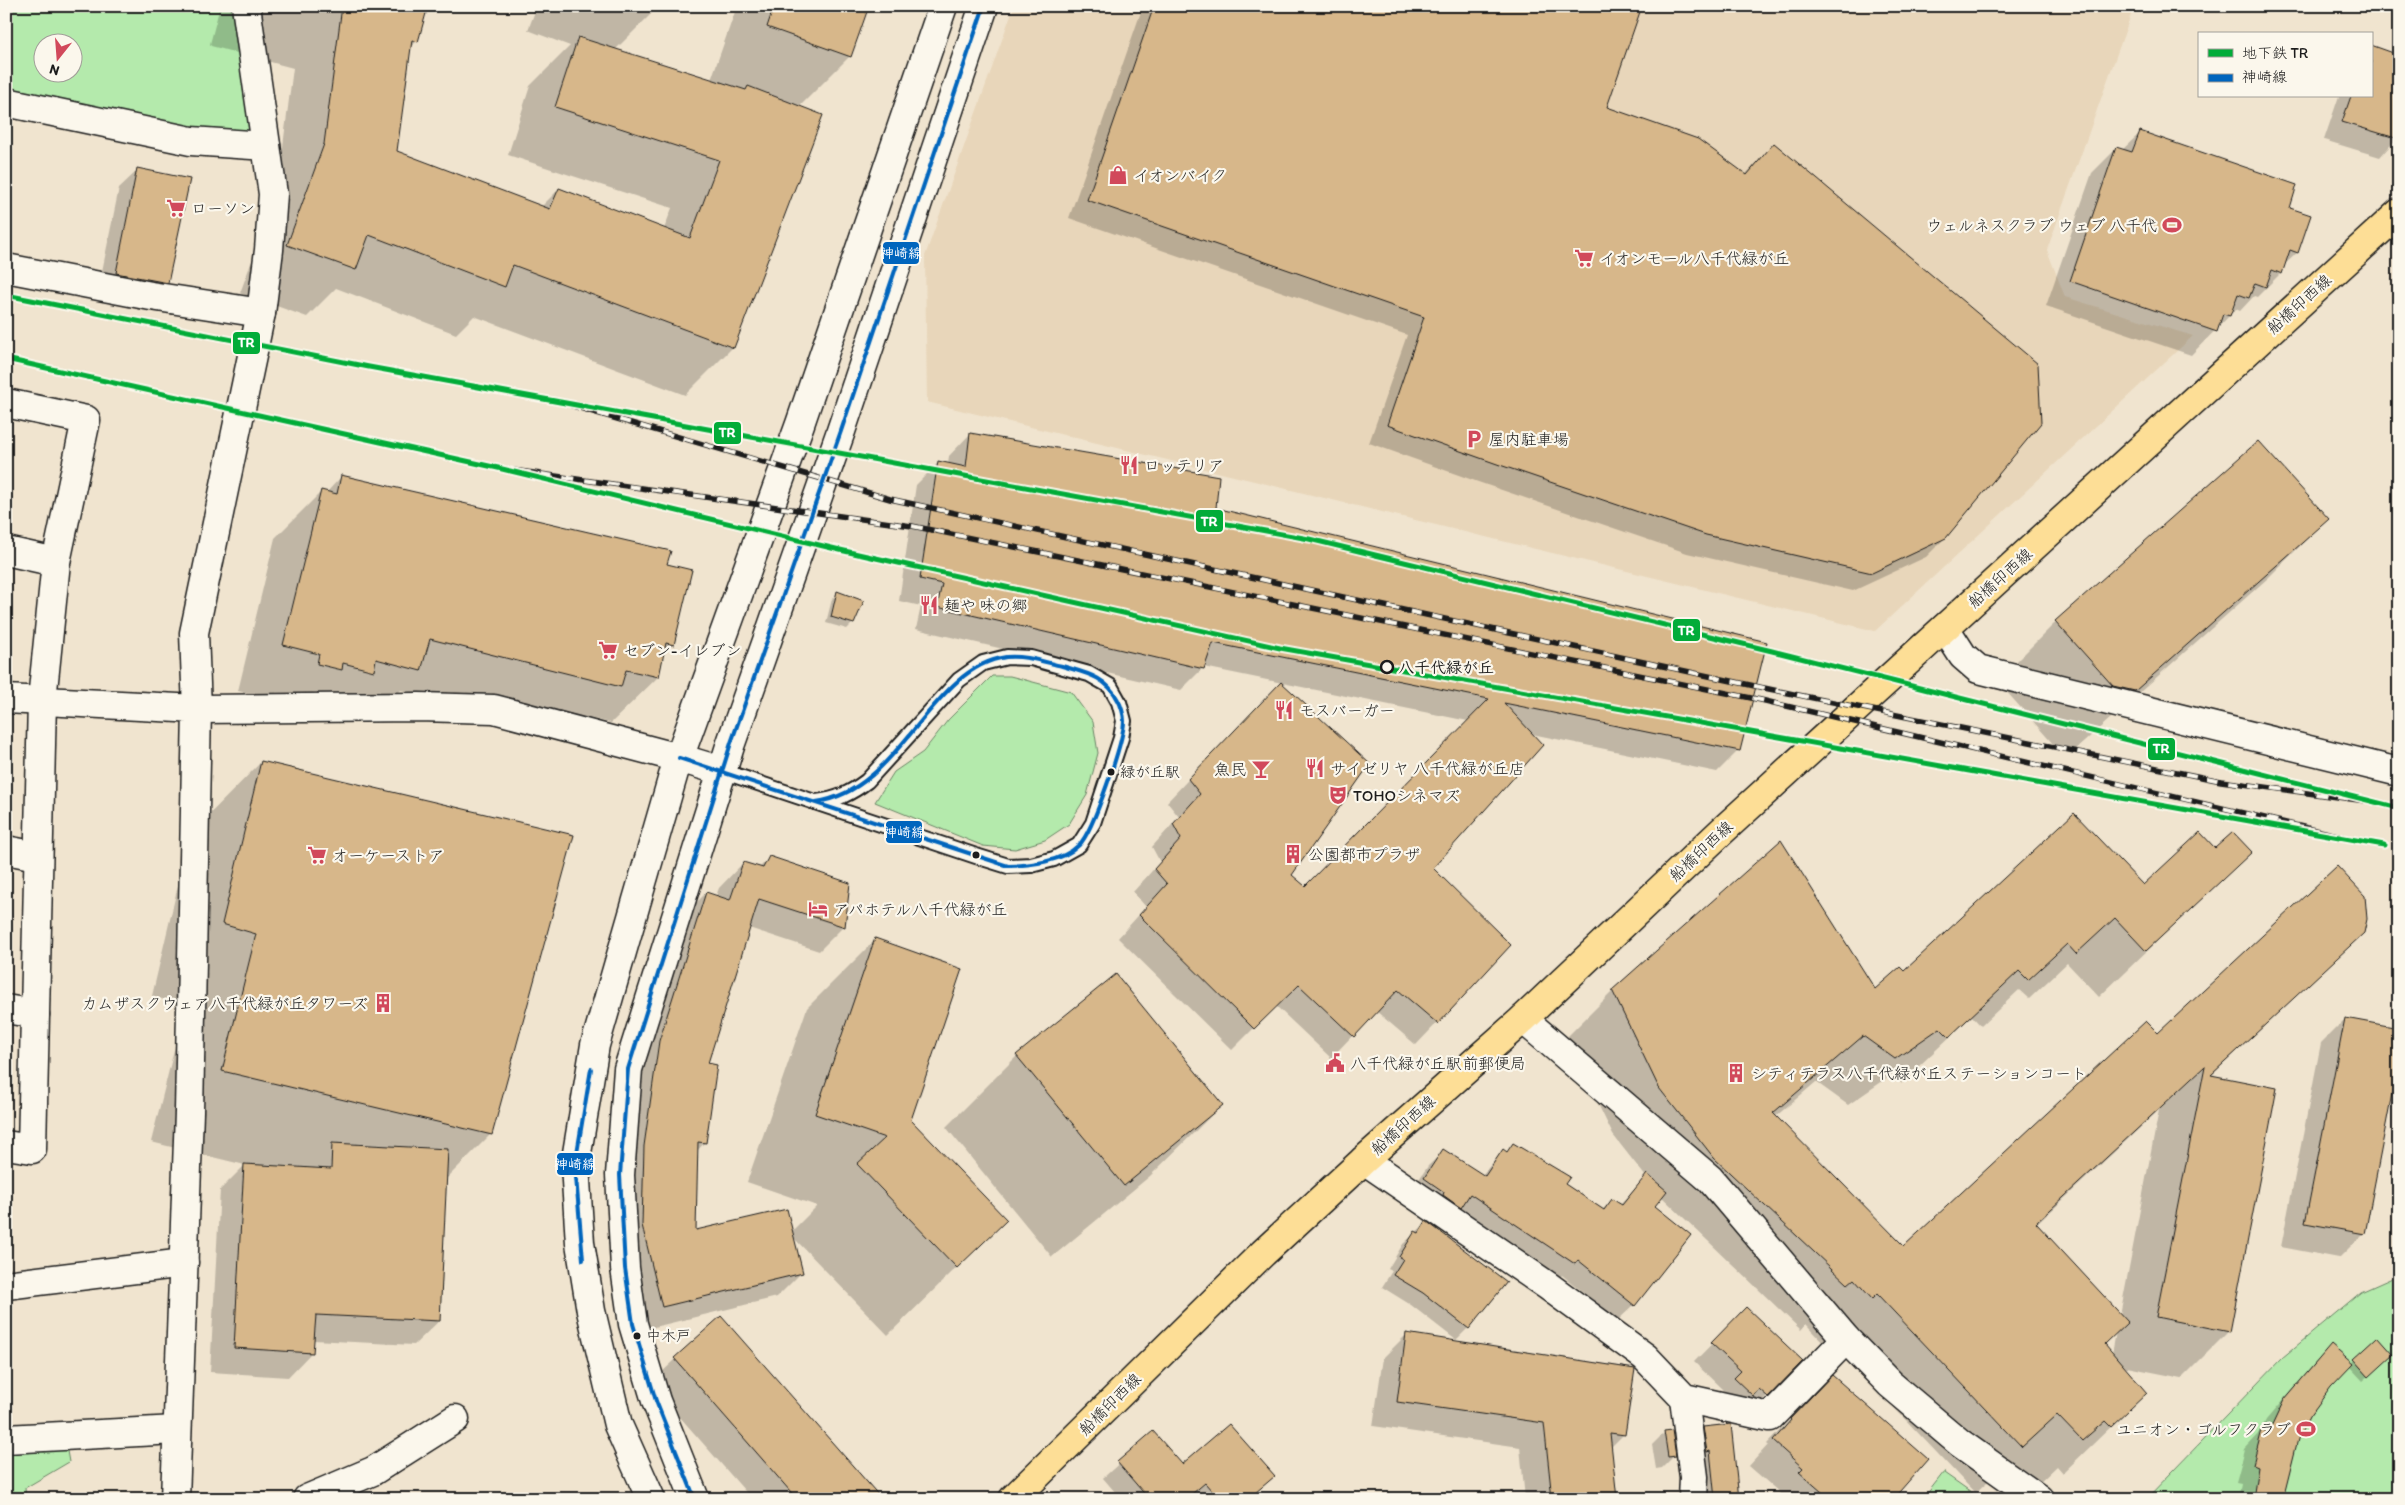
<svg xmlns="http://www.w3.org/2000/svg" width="2405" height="1505" viewBox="0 0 2405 1505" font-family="Itim,'Klee One',sans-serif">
	<rect width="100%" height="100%" fill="#f0e4cf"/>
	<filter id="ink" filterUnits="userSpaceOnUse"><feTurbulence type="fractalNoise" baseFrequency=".02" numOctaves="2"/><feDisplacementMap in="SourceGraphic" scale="10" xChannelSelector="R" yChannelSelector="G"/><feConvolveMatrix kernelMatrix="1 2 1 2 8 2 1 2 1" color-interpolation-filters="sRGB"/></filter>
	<g filter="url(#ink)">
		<!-- built -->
		<path fill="#e8d6ba" d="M1014,6H2134L2047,250L2065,297L2193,336L1875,631L927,402L925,256Z"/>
		<!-- green -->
		<g fill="#b4eaac" stroke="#688364" fill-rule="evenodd">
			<path d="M6,6H246L266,146L6,96ZM42,42H72V72H42Z"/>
			<path d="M992,676H1010L1071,692L1093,722L1098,753L1087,795L1069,824L1045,840L1015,849L983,846L875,802L894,772L923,752L948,720Z"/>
			<path d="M2399,1275V1499H2146L2282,1358L2361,1292Z"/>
			<path d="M65,1440L69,1462L25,1488L26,1499H6V1443Z"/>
			<path d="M1944,1472V1473L1981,1499H1923Z"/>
		</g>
		<!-- shadow -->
		<g fill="#0003" fill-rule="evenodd">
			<path d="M220,6H426L417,41L409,49L396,152L541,207L559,189L664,229L672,208L508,155L530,86L570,46L528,30L537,6H659L615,50L711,80L737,6H868L850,56L799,107L733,347L685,395L474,316L456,334L336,288L307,317L240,293L277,193L293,68L211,46L210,44Z"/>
			<path d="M1143,6H1640L1605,108L1745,175L1774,144L1945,538L1926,557L1853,591L1687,553L1481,483L1369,443L1407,335L1069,218Z"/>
			<path d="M2339,96H2371L2399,136L2380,157L2324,140Z"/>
			<path d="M2140,133L2288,209L2309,216L2297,253L2284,265L2281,273L2257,297L2254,296L2240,311L2236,309L2191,355L2046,306L2092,173L2117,148L2122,150Z"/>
			<path d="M138,170L167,282L148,301L98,291L119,188Z"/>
			<path d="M970,434L1214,509L1739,750L1717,772L1532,734L1432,868L1437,1023L1416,1045L1376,1011L1331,1058L1276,1006L1232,1050L1118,938L1146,907L1133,892L1160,862L1152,847L1179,817L1167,802L1259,705L1290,875L1305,888L1468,721L1204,667L1181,690L916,629L921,606L899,601L916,485L938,463L948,465L949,456Z"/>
			<path d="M341,477L666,565L673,645L662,656L658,677L611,723L589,718L573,733L401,690L374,717L274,700L238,691L275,538L321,492L326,493Z"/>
			<path d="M2327,519L2268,578L2075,750L2054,745L1997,681L2056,622Z"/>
			<path d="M837,593L862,601L852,624L847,629L826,623L832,599Z"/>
			<path d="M261,762L491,1134L445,1180L439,1321L414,1345L313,1340L312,1352L288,1377L210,1372L220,1190L245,1165L151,1142L185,1006L152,996L190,834Z"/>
			<path d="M2215,850L2250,852L2099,997L2067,963L2029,999L2019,990L1981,1026L1972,1016L1901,1083L1893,1074L1848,1105L1816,1082L1775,1117L1904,1248L2158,1035L2363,932L2211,1076L2229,1331L2182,1378L2122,1366L2146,1393L2063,1473L2057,1466L2035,1487L2010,1461L1975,1493L1830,1340L1825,1344L1806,1324L1801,1330L1661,1196L1653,1206L1634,1305L1618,1320L1562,1275L1558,1279L1409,1194L1428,1166L1444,1151L1481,1176L1503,1151L1506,1153L1514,1145L1564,1185L1602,1210L1612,1200L1620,1205L1646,1177L1613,1135L1566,1038L1613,991H1875L1904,973L2142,887ZM2159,1110L2120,1315L2036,1225ZM2116,1332L2112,1354L2104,1345Z"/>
			<path d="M769,858L848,884L843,927L819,951L749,928L706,1064L705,1142L697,1151L695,1232H791L817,1206L747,1182L807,1008L875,940L909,1120L1005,1220L888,1335L792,1236L801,1273L777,1297L638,1331L618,1251L635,1067L681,918L706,893L716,896L719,888L743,863L759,868Z"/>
			<path d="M2345,1019L2399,1051L2363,1234L2339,1258L2281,1247L2321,1043Z"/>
			<path d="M1017,1056L1222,1105L1150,1176L1052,1257L946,1127Z"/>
			<path d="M1426,1223L1468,1328L1456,1340L1411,1305L1382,1287L1392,1271L1388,1269L1403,1244Z"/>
			<path d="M1747,1308L1801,1361L1748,1415L1716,1398L1723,1390L1694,1362Z"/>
			<path d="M721,1318L880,1499H752L650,1383Z"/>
			<path d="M1407,1334L1632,1368L1634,1370L1624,1434L1610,1448L1615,1499H1525L1520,1447L1373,1426L1383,1358Z"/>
			<path d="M2377,1339L2386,1361L2363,1381L2349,1366L2330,1387L2308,1416L2297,1438L2282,1499H2238L2241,1483L2236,1482L2245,1449L2259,1434L2266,1420L2314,1364L2331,1346L2351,1363Z"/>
			<path d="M1808,1401L1891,1499H1778L1776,1497L1780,1493L1749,1466L1768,1445L1767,1444Z"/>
			<path d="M1704,1428L1738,1499H1702L1692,1440Z"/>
			<path d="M1665,1432L1674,1456L1662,1468L1656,1469L1652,1445Z"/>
			<path d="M1153,1433L1182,1466L1273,1476L1249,1499H1190L1189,1497L1187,1499H1121L1103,1478Z"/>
		</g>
		<!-- building -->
		<g fill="#d7b78a" stroke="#1c1c1c">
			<path d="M342,6H428L418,42L412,40L397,151L550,209L559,188L690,238L719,160L555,107L578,37L746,90L748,86L823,115L734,348L513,265L505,287L369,235L356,270L287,245L324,144Z"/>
			<path d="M774,6H869L851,57L767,27Z"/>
			<path d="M1154,6H1642L1607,107L1698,139L1747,175L1774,143L2038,364L2041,423L1946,538L1872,573L1706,535L1500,465L1387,425L1424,317L1087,200Z"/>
			<path d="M2371,45L2399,55V139L2342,122L2351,96H2371Z"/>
			<path d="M2140,131L2297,185L2290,208L2311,215L2298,253L2290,250L2282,274L2272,270L2266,287L2255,283L2249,298L2238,294L2230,316L2223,314L2217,332L2070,281L2116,147L2132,152Z"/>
			<path d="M137,168L190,179L168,283L116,273Z"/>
			<path d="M970,433L1219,476L1216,508L1767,642L1740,751L1504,703L1543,745L1433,868L1511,945L1438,1024L1398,990L1354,1037L1299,985L1254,1029L1139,915L1167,884L1154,869L1181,839L1173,824L1200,794L1188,779L1281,682L1370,764L1292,875L1305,886L1489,699L1213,643L1204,669L937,607L942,584L920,579L938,461L966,467Z"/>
			<path d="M2258,441L2329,519L2135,691L2113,686L2055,621Z"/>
			<path d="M341,475L671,551L667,564L692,570L674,645L666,643L659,677L626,670L621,687L430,639L421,671L376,659L374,671L343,663L342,670L317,664L319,654L283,645L321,490L337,494Z"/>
			<path d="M837,591L864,601L854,624L831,617Z"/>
			<path d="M261,761L574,835L492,1135L222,1071L256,934L222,924Z"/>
			<path d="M2074,813L2143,885L2200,832L2215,848L2233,832L2252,852L2146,951L2115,918L2076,954L2067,944L2028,980L2019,971L1949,1037L1940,1028L1895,1059L1863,1036L1773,1113L1904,1246L2146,1021L2158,1033L2337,866L2365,896L2367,919L2364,933L2211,1075L2277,1088L2230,1332L2156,1317L2205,1066L2036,1223L2128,1322L2105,1344L2147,1393L2111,1427L2105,1421L2082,1441L2057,1415L2022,1447L1877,1294L1872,1299L1854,1279L1848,1284L1714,1158L1659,1088L1612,990L1781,840L1875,989L1900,967L1904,971Z"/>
			<path d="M769,856L850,883L845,927L759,899L708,1063L717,1065L706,1143L698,1142L696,1230L787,1209L803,1273L662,1307L642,1225L644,1146L659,1041L706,892L730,900L743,862L763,868Z"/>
			<path d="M875,938L962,969L911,1120L1007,1220L957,1268L857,1164L885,1138L815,1114Z"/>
			<path d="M1116,974L1223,1105L1124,1186L1016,1055Z"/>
			<path d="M2345,1018L2399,1028V1057L2365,1234L2305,1223Z"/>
			<path d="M332,1143L448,1149L440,1321L316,1315L313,1353L234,1348L244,1164L331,1169Z"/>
			<path d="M1513,1143L1570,1177L1565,1184L1604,1210L1612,1199L1622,1205L1647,1174L1667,1191L1655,1206L1691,1235L1635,1306L1578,1260L1575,1264L1470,1194L1461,1208L1443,1195L1444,1192L1424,1178L1443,1149L1485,1176L1503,1149L1507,1152Z"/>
			<path d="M1426,1221L1507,1282L1469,1329L1423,1293L1393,1275L1403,1259L1399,1257L1415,1231L1419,1233Z"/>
			<path d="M1746,1307L1803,1361L1768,1397L1759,1389L1753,1396L1734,1378L1741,1371L1711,1343Z"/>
			<path d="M721,1316L882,1499H797L674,1358Z"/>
			<path d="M1406,1333L1635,1369L1625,1435L1610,1433L1617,1499H1552L1544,1423L1397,1402Z"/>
			<path d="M2377,1337L2393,1355L2369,1377L2353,1359Z"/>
			<path d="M2331,1345L2353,1364L2331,1387L2309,1417L2298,1439L2283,1499H2253L2258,1466L2253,1464L2262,1430L2269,1432L2284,1400Z"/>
			<path d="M1832,1375L1928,1459L1893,1499H1830L1799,1472L1803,1468L1773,1441L1791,1420L1790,1419Z"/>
			<path d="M1229,1424L1275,1476L1248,1499H1219L1205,1483L1186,1499H1149L1117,1462L1153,1431L1182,1464Z"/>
			<path d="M1731,1424L1739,1499H1715L1710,1451L1707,1452L1703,1427Z"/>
			<path d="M1672,1430L1676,1456L1668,1457L1664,1431Z"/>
		</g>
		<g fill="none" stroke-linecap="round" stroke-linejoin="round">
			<!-- lane casing -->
			<g stroke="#1c1c1c" stroke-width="18">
				<path id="lane" d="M722,771L976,856L1008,866L1031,865L1054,859L1079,845L1093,823L1121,738L1124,721L1119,702L1110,686L1089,674L1031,658L1007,657L983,663L959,680L867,781C851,793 837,800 816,802"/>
			</g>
			<!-- street casing -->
			<g stroke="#1c1c1c" stroke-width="31">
				<g id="street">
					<path d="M6,102L191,141L266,146"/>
					<path d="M6,268L151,296L261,313"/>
					<path d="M6,403L86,420L56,562L42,700L32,1149L6,1145"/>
					<path d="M6,551L56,562"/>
					<path d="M1945,628L1963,656L1978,669L2399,772"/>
					<path d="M6,699L197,709L189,1112L175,1499"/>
					<path d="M6,850L37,856"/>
					<path d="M6,1009L35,1014"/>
					<path d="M1364,1160L1548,1286L1645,1357L1684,1398L1770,1417L1846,1339"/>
					<path d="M6,1285L184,1263"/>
					<path d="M1684,1398L1694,1477L1693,1499"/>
					<path d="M6,1439L176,1430"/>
					<path d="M307,1499L373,1471L455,1419"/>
				</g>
			</g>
			<!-- secondary casing -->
			<g stroke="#1c1c1c" stroke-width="31">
				<g id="secondary">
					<path d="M246,6L273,194L269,250L261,313L194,633L197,709L419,707L494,709L679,758L722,771"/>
					<path d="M1523,1019L1710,1179L1846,1339L1890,1384L1960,1443L2039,1499"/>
					<path d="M651,1499L618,1425L591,1311L580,1243L575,1165L595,1045L675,769L800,424L943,6"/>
					<path d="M695,1499L656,1401L633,1324L625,1268L620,1175L628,1069L731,743L841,431L984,6"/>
				</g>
			</g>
			<!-- primary casing -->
			<g stroke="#1c1c1c" stroke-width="31">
				<path id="primary" d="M1013,1499L1263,1253L1364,1160L1523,1019L1722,831L2399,213"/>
			</g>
			<!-- lane -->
			<use href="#lane" stroke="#fbf7ec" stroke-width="14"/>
			<!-- street -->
			<use href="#street" stroke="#fbf7ec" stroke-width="28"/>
			<!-- secondary -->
			<use href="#secondary" stroke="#fbf7ec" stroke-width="28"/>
			<!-- primary -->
			<use href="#primary" stroke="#fdde96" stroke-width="28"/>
			<!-- rail casing -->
			<g stroke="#1c1c1c" stroke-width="5.5">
				<g id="rail">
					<path d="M556,401L890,499L1764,688L2221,781L2373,802"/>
					<path d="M498,468L912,526L1761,700L2376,844"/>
				</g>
			</g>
			<!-- rail -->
			<use href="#rail" stroke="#fbf7ec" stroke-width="4" stroke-dasharray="11" stroke-linecap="butt"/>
			<!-- bus-1 casing -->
			<g stroke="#fbf7ec" stroke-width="8">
				<g id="bus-1">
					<path d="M679,758L1008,866C1031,865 1062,862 1079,845C1093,832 1124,740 1124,721C1124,715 1121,705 1118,700C1106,676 1085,673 1062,666C1044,662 1025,655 1006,657C929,668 901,791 816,802"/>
					<path d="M583,1260L575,1165L591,1069"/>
					<path d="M695,1499L656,1401L633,1324L625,1268L620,1175L628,1069L731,743L841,431L984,6"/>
				</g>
			</g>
			<!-- bus-1 -->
			<use href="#bus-1" stroke="#0065bd" stroke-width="4"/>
			<!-- metro-1 casing -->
			<g stroke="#fbf7ec" stroke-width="9">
				<g id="metro-1">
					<path d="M6,295L369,367L1309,539L1772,651L2399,808"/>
					<path d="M6,359L498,468L840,550L1280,648L2384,845"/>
				</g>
			</g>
			<!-- metro-1 -->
			<use href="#metro-1" stroke="#02ac39" stroke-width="5"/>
		</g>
	</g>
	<!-- icons -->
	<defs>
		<g id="shop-bare" transform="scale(1.5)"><path d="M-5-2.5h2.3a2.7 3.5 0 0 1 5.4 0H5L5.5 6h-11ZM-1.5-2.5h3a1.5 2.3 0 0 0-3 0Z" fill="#d1495b" stroke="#fbf7ec" stroke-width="2.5" paint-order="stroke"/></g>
		<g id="supermarket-bare" transform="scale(1.5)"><path d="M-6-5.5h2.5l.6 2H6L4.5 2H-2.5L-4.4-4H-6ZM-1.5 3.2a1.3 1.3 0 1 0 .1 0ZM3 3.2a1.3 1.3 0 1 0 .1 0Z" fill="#d1495b" stroke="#fbf7ec" stroke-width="2.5" paint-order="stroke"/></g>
		<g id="stadium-bare" transform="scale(1.5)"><path d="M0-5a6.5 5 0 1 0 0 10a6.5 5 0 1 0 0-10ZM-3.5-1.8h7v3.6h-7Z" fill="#d1495b" stroke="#fbf7ec" stroke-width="2.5" paint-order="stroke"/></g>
		<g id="parking-bare" transform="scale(1.5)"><path d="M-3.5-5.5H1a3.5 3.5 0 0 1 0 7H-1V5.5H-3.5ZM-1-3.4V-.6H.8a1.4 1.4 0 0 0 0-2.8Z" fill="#d1495b" stroke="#fbf7ec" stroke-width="2.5" paint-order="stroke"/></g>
		<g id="restaurant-bare" transform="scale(1.5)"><path d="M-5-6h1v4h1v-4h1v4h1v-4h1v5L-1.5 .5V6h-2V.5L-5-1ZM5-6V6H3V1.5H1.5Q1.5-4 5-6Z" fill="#d1495b" stroke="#fbf7ec" stroke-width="2.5" paint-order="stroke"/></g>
		<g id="bar-bare" transform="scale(1.5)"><path d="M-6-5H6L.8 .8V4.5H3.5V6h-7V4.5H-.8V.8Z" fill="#d1495b" stroke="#fbf7ec" stroke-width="2.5" paint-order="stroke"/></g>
		<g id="theatre-bare" transform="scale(1.5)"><path d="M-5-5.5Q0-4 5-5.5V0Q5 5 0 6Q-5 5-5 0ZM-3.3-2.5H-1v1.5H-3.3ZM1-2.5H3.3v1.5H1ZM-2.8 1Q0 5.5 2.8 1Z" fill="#d1495b" stroke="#fbf7ec" stroke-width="2.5" paint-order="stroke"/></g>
		<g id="building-bare" transform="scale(1.5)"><path d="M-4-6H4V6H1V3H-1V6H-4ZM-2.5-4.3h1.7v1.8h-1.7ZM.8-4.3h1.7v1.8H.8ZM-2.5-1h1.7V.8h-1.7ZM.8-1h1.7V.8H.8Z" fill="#d1495b" stroke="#fbf7ec" stroke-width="2.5" paint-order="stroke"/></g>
		<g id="hotel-bare" transform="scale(1.5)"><path d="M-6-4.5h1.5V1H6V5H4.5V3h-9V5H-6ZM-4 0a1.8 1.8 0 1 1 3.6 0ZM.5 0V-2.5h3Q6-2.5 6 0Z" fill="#d1495b" stroke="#fbf7ec" stroke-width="2.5" paint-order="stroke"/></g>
		<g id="civic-bare" transform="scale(1.5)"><path d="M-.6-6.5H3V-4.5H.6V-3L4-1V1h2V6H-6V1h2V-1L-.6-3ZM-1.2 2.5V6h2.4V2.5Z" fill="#d1495b" stroke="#fbf7ec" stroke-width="2.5" paint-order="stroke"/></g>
	</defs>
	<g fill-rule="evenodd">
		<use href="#shop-bare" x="1118" y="175"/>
		<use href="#supermarket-bare" x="176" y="208"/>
		<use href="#stadium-bare" x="2172" y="225"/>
		<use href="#supermarket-bare" x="1584" y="258"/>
		<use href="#parking-bare" x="1474" y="439"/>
		<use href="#restaurant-bare" x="1129" y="465"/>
		<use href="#restaurant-bare" x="929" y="605"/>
		<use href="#supermarket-bare" x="608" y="650"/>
		<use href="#restaurant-bare" x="1284" y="710"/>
		<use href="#restaurant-bare" x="1315" y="768"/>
		<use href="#bar-bare" x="1261" y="769"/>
		<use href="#theatre-bare" x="1338" y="795"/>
		<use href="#building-bare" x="1293" y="854"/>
		<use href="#supermarket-bare" x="317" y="855"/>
		<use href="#hotel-bare" x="818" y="909"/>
		<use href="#building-bare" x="383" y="1003"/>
		<use href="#civic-bare" x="1335" y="1063"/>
		<use href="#building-bare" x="1736" y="1073"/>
		<use href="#stadium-bare" x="2306" y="1429"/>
	</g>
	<!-- markers -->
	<circle fill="#fbf7ec" stroke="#1c1c1c" stroke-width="2.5" cx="1387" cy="667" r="6"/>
	<g fill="#1c1c1c" stroke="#fbf7ec" stroke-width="2">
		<circle cx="1111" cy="772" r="4.5"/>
		<circle cx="976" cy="855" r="4.5"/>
		<circle cx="637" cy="1336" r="4.5"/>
	</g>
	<g text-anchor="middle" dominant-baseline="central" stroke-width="4.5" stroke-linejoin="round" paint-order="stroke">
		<!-- bus labels -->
		<g font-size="15" fill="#1c1c1c" stroke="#fbf7ec" text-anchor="start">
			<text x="1120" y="772">緑が丘駅</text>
			<text x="646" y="1336">中木戸</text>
		</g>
		<!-- poi labels -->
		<g font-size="16" fill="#1c1c1c" stroke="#fbf7ec" text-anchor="start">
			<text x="1133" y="175">イオンバイク</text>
			<text x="191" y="208">ローソン</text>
			<text x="2157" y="225" text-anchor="end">ウェルネスクラブ ウェブ 八千代</text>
			<text x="1599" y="258">イオンモール八千代緑が丘</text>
			<text x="1489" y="439">屋内駐車場</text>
			<text x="1144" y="465">ロッテリア</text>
			<text x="944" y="605">麺や 味の郷</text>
			<text x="623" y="650">セブン-イレブン</text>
			<text x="1299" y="710">モスバーガー</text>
			<text x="1330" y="768">サイゼリヤ 八千代緑が丘店</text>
			<text x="1246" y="769" text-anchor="end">魚民</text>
			<text x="1353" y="795">TOHOシネマズ</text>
			<text x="1308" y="854">公園都市プラザ</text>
			<text x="332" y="855">オーケーストア</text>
			<text x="833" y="909">アパホテル八千代緑が丘</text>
			<text x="368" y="1003" text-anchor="end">カムザスクウェア八千代緑が丘タワーズ</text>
			<text x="1350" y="1063">八千代緑が丘駅前郵便局</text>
			<text x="1751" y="1073">シティテラス八千代緑が丘ステーションコート</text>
			<text x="2291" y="1429" text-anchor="end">ユニオン・ゴルフクラブ</text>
		</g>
		<!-- street labels -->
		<g font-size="16" fill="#1c1c1c" stroke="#fbf7ec">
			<text transform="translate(2299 304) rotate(-42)">船橋印西線</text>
			<text transform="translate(2000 578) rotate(-42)">船橋印西線</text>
			<text transform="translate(1701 851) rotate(-43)">船橋印西線</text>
			<text transform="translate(1403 1125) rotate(-42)">船橋印西線</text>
			<text transform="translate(1110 1404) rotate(-45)">船橋印西線</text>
		</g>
		<!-- stop labels -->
		<g font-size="16" font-weight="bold" fill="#1c1c1c" stroke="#fbf7ec" text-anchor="start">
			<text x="1398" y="667">八千代緑が丘</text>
		</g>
	</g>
	<g stroke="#fbf7ec" stroke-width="2">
		<rect x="882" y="241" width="38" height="24" rx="5" fill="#0065bd"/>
		<rect x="232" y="331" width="29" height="24" rx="5" fill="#02ac39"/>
		<rect x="713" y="421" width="29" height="24" rx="5" fill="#02ac39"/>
		<rect x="1195" y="509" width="29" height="24" rx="5" fill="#02ac39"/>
		<rect x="1672" y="618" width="29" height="24" rx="5" fill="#02ac39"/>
		<rect x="2147" y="737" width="29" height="24" rx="5" fill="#02ac39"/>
		<rect x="885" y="820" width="38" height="24" rx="5" fill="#0065bd"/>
		<rect x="556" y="1152" width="38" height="24" rx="5" fill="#0065bd"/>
	</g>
	<g font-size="14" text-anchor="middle" font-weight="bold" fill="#fff">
		<text x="901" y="258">神崎線</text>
		<text x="246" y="347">TR</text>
		<text x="727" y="437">TR</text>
		<text x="1209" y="526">TR</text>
		<text x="1686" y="635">TR</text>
		<text x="2161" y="753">TR</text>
		<text x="904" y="837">神崎線</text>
		<text x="575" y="1169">神崎線</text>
	</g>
	<!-- margin -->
	<rect width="2405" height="1505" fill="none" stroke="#fbf7ec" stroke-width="25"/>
	<rect x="12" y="12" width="2380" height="1480" fill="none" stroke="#1c1c1c" stroke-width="2" filter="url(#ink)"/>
	<!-- legend -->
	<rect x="2198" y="32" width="175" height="65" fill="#fbf7ec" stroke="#a29f99"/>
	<rect x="2208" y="49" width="25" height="8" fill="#02ac39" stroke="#a29f99"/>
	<text x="2242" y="58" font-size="15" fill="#1c1c1c">地下鉄 TR</text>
	<rect x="2208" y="74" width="25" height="8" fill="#0065bd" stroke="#a29f99"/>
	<text x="2242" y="82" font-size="15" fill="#1c1c1c">神崎線</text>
	<!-- north arrow -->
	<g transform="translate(58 58) rotate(197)"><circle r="24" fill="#fbf7ec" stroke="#a29f99"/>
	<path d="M0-4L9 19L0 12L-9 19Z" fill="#d1495b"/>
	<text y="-8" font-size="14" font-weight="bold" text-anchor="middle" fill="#1c1c1c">N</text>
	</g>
</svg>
